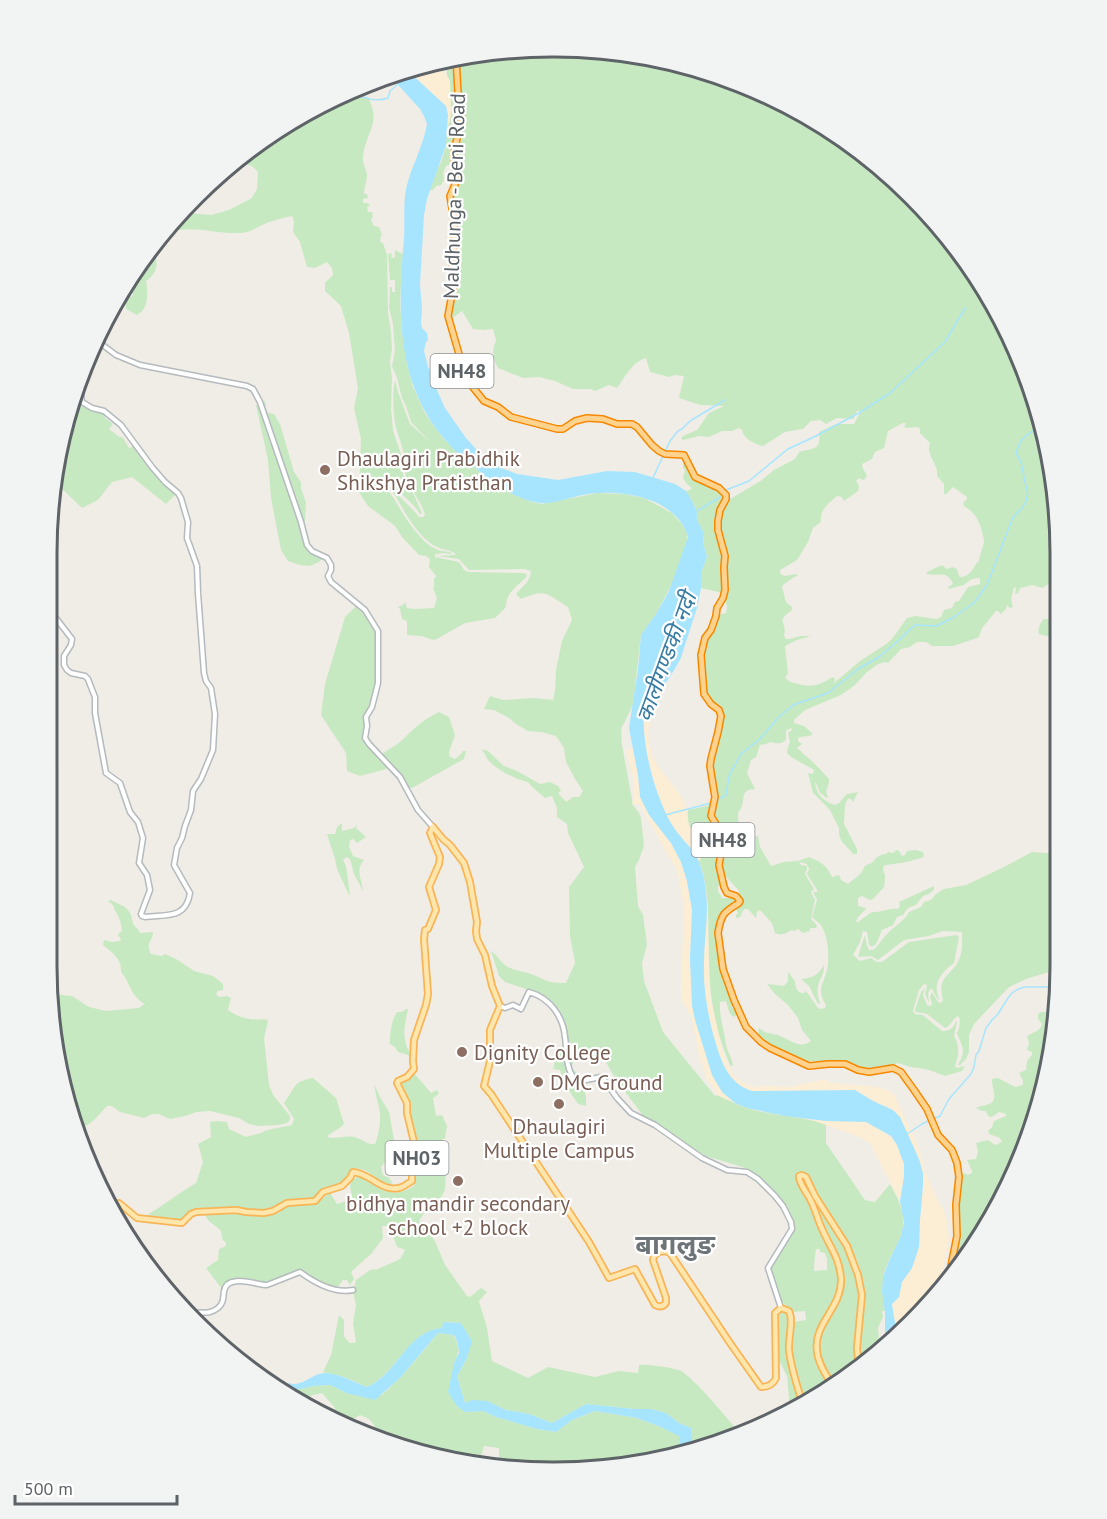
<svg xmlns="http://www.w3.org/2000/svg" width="1107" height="1519" viewBox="0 0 1107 1519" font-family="'PT Sans','Noto Sans Devanagari',sans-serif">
	<rect width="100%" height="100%" fill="#f0ede6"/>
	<!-- green -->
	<g fill="#c7e9c1" fill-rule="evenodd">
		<path d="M520,48L619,51L716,73L807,114L819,123L820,128L828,139L842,142L852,152L865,158L873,163L888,178L894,190L906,198L912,205H919L929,216L925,219L924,224L931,230L933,229L935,222L956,245L1022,359L1056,487L1057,589L1055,583C1050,581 1047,586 1042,588L1033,585L1020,588L1018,593L1015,594L1016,588L1014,587L1011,600L1013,607L1010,608L1007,605L1006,609L1001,614L998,611H996L982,628L979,637L977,638L953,646H932L926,642H917L910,647L901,649L888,663L885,662L878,664L867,672L855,685L841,695L805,710L794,720V723L804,726L812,733V735C807,737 801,736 798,738V741L802,744L797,748L814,763L829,779V783L826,792L828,797L827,798L820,793L816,783H815C817,795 823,801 835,805L839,803L847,794L858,792L853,802L850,798L847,800L845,806L844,824L857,849V854H853L846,846L842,842L839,835V828L830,810L813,793L808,773L813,774L814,770L791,757L787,753L788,747L790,742L788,733L792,730L791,728L786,731V740C781,745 776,743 770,742L766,744L760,745L756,757L751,760L747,773L755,789C741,790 745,796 742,806C740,813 739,807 738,815C737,822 742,828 743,835C744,838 744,841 745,845H748L752,836H758L760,847L771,866L784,862L798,861L809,857L818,861L825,866L829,871L832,877L839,875L841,880L848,884C851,881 856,878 859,875C866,870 860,866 872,863C875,858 880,854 886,854L888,852L893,853L896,850L899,851L902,856L905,855L907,851L916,850L923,852L924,857L907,862L886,865L884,866C882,871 884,871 885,875C885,878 885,884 884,887L873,899L870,900L862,896L858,898V906L866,908V909L858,917L856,922H858L872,912C881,913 888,908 897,909L900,907L899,902L934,886V890L929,894L923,896L916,905L908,908L903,915L897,917L893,925L882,930L876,944L872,947L869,945L867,932L863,931L860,942L853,955L860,961L871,958L877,962H882L909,942L956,935L959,937L954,963C942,972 931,984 940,1000L937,998L932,989H930L928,994L929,1003L925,994L927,985L924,984L919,990L913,1011L915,1014L923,1015L942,1031C949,1031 953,1029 956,1021L957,1022L954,1036C960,1046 959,1055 955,1066L957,1068L965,1066L962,1071L945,1076L929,1070L919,1068L910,1067L898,1063L875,1070L866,1069L837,1061H807L782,1049L771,1046L758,1034L759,1028C766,1034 770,1033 778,1035C789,1039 800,1050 811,1041L802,1030L798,1018L788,1005L775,994L767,984L784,986L788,981V972L795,981C795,986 797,994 804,993L806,991L818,1008L821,1009L825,1008L826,1005C816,989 823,986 827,970C830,960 828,936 822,927C820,923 815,920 812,917L817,900L813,892H817V890L807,874L809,869L807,864L799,862L801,865L807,866V869L805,874L814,889L811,892L815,900L811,919L816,924L817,927L816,928H810V931L803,933L798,929L795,931L791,930C787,934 780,936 775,933L772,923L760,910L757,912L756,918L748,909H744L740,917L736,918V915L738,913L735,908L741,904L737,895L739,894V891L724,874L720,865L725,837L714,818L713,813C713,794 711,774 714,756C716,742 723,729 723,714L711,701L704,690L703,654L706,640L711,634L718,615L726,613L727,608L725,597L720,527L721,513L727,501L762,480L774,470L795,459L799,452C814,448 821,451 819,432L836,424H854L860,413V411H857L854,418L852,419L837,418L826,424L820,420L811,421L803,429L785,432L763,446C757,445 747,440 744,435C740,428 746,433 739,428L732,431H722L709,437L699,436L683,440L681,438L683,436L697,430L709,413L724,406L700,405L679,398L684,376L675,375L669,377L650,372L646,358C633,361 625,377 617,388L609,385L595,391L591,389H573L555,381L539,377L523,378L498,368C493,358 491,351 496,341L493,329L483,330L473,329L462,311L451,319L452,306L456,292V276L455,262L456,236L452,199L455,187C444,180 453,177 456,167L460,101L457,58ZM903,423H906L904,427L906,428L918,427L920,429V433L930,443C925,455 939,464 937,476L944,484V494H946L953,487L967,497V499L963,503L964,506C975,513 979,519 982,532C983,536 984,538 984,542C983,548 980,553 979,561C972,567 972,576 961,577L959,576L957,569L953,567L947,569L942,565L927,572V574C938,577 947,569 953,584L948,587L949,589L964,585L970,580L977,578L980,579V584L968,587L959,601L955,602L952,608L944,610L941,617L937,619L915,616L907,618L892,639L885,645L860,661L834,683L835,679L833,677C821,684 813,688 798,684C792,682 789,683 785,677L788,674C787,664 786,656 785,646L797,640L811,636H800L790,639H786L784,636C788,621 774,623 792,610V607L786,602L782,587L783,585C788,582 791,578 797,576V574L784,576L780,573V570L797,560L808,542L813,528L821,522C819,510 829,503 837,496L842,497L844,501L858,491L859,486L856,481L859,478L863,480L865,479L867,475L863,469L862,464L872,459L875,452L884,448L888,431Z"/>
		<path d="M454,58L461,112L455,135L451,164L446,166L443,173L444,180L441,185L436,186L432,191L428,188L441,162L446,146V130L450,121V81L447,75L446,60Z"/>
		<path d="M349,91L369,99C381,124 366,132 363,156C362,163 366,168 367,175C367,182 364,187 364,194H367L368,198L363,199V203H368L370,206L367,207L368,212H372L373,216L371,220L374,226L379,227L382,235L381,236L380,242L383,243L387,255L388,312L391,333L392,348L390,362L392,378L391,408L393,431L402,457L403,474L406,482L415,497L422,513L420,514C412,501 400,494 390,483L387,482L385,486C388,492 393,496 396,502C403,515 419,539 432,547C438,551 444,551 450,552L452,554L444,553L435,554V557L459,562L464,570L469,572L523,573L526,574L527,576C518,586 505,593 506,607L495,618L465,623L437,639L433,640L421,636L407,635V621L402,619L400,609L398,607L403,605L405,602L407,608L415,609L434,608L437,598L433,588L434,587V579L436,576L429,567L430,559L426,556L419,555L402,537L395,526L368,506L359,492L361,439L354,408L358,388L349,333L341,306L325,291V283L333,275L332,268L327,262L315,268L307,267L300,242L293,232L294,221L292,216C282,218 270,221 260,226C253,230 248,233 238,233C214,234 192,224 168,233L187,213L211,215L229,210L252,198L257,189L258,172L252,166L235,161L245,151L329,99Z"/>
		<path d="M154,248C157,262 160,271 146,281C148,293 149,309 137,315L126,309V299L130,297L133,295L128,281L132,272Z"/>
		<path d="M395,250L403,254L400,301L402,333L407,363L413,387L425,413L434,426L443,438L464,459L500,488L532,502L542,504L598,493L624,494L644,498L672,513L682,524L687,533V542L673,582L656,614L641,635L633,705L621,729L622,745L633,805L639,813L641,818L643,836L644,846L639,860L635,867L638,906L643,915L647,945L642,963L644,981L663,1032L715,1096L717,1095C727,1099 737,1105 747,1108C773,1116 800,1116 826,1124V1143L865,1200L875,1202L890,1184C901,1203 909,1221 898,1243C893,1253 887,1262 884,1273C881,1286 884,1299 885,1311H882L883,1317L878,1328L880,1351L860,1369L859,1346L863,1312L864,1285L857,1260L815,1194L806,1175H798L797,1180L809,1199L820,1231L837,1261L839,1282L838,1290L816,1330L813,1346L816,1360L830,1385L826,1389L804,1393L801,1390C798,1377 793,1364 792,1351C792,1341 795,1332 794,1322L806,1320L805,1311L794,1312L784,1304L780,1298L770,1268L784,1244L793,1223L787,1206L749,1169L706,1156L644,1117L617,1081L604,1059L595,1061L588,1060L586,1061L584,1056L575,1058L571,1068L581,1076L586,1098V1106L578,1104L564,1083L560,1070L553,1069L557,1054L568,1051L566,1030L559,1009L541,994L505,982L499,976L491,951C497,955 499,960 505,965C511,970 520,971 528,973C544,978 547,984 566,983L575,963L570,936L569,887L584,867L568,833L567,824L557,817V808L552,796L545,798C539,792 533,789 528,782C517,780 497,770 489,761C486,758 484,752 482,749L488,751L504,766L517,771L540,784L550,782L558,786L561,791L558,793L566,802L573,797H579L583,791L575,779L566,762L564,748L556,736L541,732L528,731L516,724L509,718L494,710L484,709L490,696L503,700L534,698L553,700L555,690L556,670L562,641L572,620L568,607C546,594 547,588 521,599L516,594C523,586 530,582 531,571L524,569L469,570L459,559L437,556L455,555L456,554C449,549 441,550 433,545C418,535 407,517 398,500C395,494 390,491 389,485C398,497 410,505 419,517H423L425,515C421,500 410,490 406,477C404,471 406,465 405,458C403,449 400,440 397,431C393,419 392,392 395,380L398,392L410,424L429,441L411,422L406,406L402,398L397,378L392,366L395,350L393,324L389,308L390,287H392V292H395V280H390L388,254L392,253L391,257L395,258ZM816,1249H820V1252L825,1253L827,1259V1270L814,1271C814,1263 815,1256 816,1249Z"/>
		<path d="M79,389L81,404L107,415L104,417L113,424L109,429L118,436L123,438L129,448L134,446L176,494L166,504L132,477L112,482L98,500L82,508L56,483L64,423Z"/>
		<path d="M265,401L266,409L268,413L274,414L280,424L294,472L301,482V488L306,503L305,521L301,524L307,547L324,557L319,562L310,566L300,565L288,561L281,550L271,498L268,460L256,405Z"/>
		<path d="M683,458H684L692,477L696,481L716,488L725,495L718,515L724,553L722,593L701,588V573L707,557L703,542L704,536L698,522L696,509L686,491L690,490L692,488L687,484L683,478L685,470L683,468Z"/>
		<path d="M356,606L365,611L377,631V683L373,704L366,713L364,738L368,745L390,768L360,776L347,771L346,753L321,715L325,684L345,617Z"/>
		<path d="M1044,619H1049L1057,625V634H1054L1051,637L1039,634C1037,631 1040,622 1044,619Z"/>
		<path d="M439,712L449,717L455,735L449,752L450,757L455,759L460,755L463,751H466L464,759L412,788L408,787L400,774L381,755C387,749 395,747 401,741C415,728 421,721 439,712Z"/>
		<path d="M711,805L708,813L715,828L718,830L722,838L721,885L718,886V891L722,898H734L738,901L719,922V946L721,973L728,987L734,1005L732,1007L733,1009L737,1011L738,1015L733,1017L729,1012L726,1001L720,1002C719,1016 724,1030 726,1044C727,1052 733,1059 733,1066L730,1065C716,1033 710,1001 709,966C707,932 712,894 699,861L703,854L702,839C690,832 687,824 688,810Z"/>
		<path d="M342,823V831L354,828L357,824L356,828L366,837L357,843L353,839L350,840L349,847L353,856L364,860C355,870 362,879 363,891L354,874L350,859L346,857L343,860L346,866L350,895H349L337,869L335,859L327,834H335L337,827Z"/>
		<path d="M1032,852L1058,854L1059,969L1026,979L1009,987L974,1024L969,1035V1052L966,1059L960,1065H958C967,1050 962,1047 957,1033L959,1029L960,1019L958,1016C952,1019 951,1026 945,1028L927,1014L916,1012L915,1010L921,992L925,988L923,995L927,1005L931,1006L932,1004L930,997L932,992L938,1002L941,1003L943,1000C936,974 953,977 960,957C963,949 962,941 962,932L943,931L929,936L904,940L878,960L871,956L860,957L858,956L865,935L867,946L869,950H873C880,945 881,939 887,934C894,926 905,921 909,912L921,907L924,902L931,900L936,894L944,889L966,885L1004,867Z"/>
		<path d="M111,900C119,905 127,905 131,915C132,917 132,923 134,925C136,928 139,929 140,933L153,932C153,941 145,942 151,954L162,956L165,954L178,960L194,971L213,976L223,984V990L218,991L216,994L219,997L227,996L231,998L228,1010C239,1018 252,1021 266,1019L268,1021L264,1038L269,1085L273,1095L290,1116V1120L287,1123L279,1125L259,1126L249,1124L239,1118L210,1111L196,1112L185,1116L170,1119L158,1114H152L144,1118L120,1112L112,1106H107C97,1116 92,1126 78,1128L64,1097L51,1000L53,994L72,996L89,1007L106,1011L139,1008L145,1003H143C128,992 131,983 121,972C122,958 112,953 103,945L104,940L112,942L120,941L121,939L118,935L119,933L122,931C121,922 119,916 114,909V906L108,901Z"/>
		<path d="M824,965C825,973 820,978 818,986C817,992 818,998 820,1003L818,1004L809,986L801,979C813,978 818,975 824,965Z"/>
		<path d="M406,1009H408C406,1019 403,1030 405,1040C406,1047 410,1051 411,1059L408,1055L398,1052L395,1047L390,1044C390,1033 391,1021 397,1012H402Z"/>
		<path d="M1057,1011L1034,1128L993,1219L941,1291L944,1279L947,1273L957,1248L960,1174L964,1173L968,1175L972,1173V1171L967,1160L976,1159L978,1151L976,1143L988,1140L995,1145L1002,1142L1000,1138L989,1134L988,1131L992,1127L994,1121L1006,1116V1114L999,1112L992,1117L988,1116L986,1111H982L976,1108C979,1106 983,1106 986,1105C1001,1102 991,1088 992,1079L998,1078L1015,1087L1023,1085V1081L1019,1073L1026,1070L1027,1061L1032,1055V1052L1027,1050L1029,1043L1027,1036C1033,1032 1040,1032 1042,1024L1038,1019V1014L1041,1012Z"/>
		<path d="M414,1073L431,1093L437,1090L439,1094L433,1098L436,1116L442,1115L447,1126L445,1138L439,1142L438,1152L446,1158L445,1190L432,1214L426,1210L419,1221L435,1241L445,1265L467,1296L470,1297L481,1288L487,1292L479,1301L487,1328L492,1361L528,1378L548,1367L595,1377L619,1371L638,1373L639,1365C646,1364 675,1368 681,1371C685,1373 689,1377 692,1380C711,1397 725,1418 743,1435L693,1449L691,1428L679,1423L666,1413L651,1409H634L586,1404L552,1423L529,1414L506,1410L487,1401L465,1403L457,1376L467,1358L461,1323L443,1322V1328C407,1331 397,1374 367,1387L344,1377L323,1372L331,1355L339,1315L344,1320V1336L349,1343H353L356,1342L353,1324L356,1305L353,1292L356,1280L370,1270L378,1269L400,1259L405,1250L397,1247L393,1236L398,1226H382L383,1238L372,1253L351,1272L354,1279L350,1285L347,1280H343L338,1287H332L298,1270L265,1284C251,1279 233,1275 222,1289L206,1268L218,1260L219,1249L226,1246V1243L222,1239C223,1228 216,1228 209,1221C207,1219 206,1216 204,1214L239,1213L249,1216L272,1214L288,1205L312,1204L322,1199L330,1193L337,1204L349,1200L352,1196L350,1186L352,1180L359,1176C373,1182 384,1195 400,1192C405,1191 410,1188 414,1186L417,1173L421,1166L409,1114V1103L404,1090L400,1087V1081L407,1079Z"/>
		<path d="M313,1078L336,1098L344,1124C339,1130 332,1131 327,1137C337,1140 348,1134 357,1138C364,1140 367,1145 375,1144C378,1138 381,1121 380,1114C379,1104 375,1094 374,1084L375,1086L381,1099L389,1112L395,1145L392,1160L384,1163L381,1167L383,1175L389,1178L392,1182L391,1186C373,1183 371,1165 351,1169L342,1183L321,1189L315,1198L306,1200H293L281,1203L270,1210L255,1211L217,1207L200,1209L191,1212L182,1220L147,1215C164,1205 179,1193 196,1183L203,1162L198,1144L211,1137L210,1122L217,1121L227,1122L229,1129L246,1137L261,1133L267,1130L292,1125L294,1119L284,1103C295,1088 293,1081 313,1078Z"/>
		<path d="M802,1176H803L848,1251L858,1279L860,1296L855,1349L857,1371L833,1385L819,1357V1339L824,1326L829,1315L839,1302L843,1294L842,1272L839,1257L826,1235L801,1183Z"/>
		<path d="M783,1311L787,1312L789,1316L787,1340L788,1353L800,1403L790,1409L787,1376L779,1360V1341L777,1318L779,1312Z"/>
		<path d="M438,1333L453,1335C460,1347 460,1351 454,1363L465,1412L483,1411L496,1417L537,1429L556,1432L572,1420L595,1411L637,1418L661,1427L680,1436L681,1452L619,1468L499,1464V1448L484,1446L479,1464L455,1463L451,1462V1459L442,1458L366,1433L375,1426L369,1419L360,1415L344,1425L330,1420L333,1417L335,1408L322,1393L312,1395L304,1403L288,1392L313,1386L331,1385L346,1393L382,1395C403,1376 420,1355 438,1333Z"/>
	</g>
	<!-- sand -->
	<g fill="#fceed5">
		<path d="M437,61L450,81L451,112L450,121L446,130C452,104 422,86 407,70L422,64Z"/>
		<path d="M661,689C653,707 645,726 650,747C654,768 674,783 684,801C689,810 685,819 690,827C693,833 704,839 704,845C704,846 703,848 703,849C702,855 703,856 699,861C691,849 681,839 674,827C654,798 643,746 644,711L650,705Z"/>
		<path d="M632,748L638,775L639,791L643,804L649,815L671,843L681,862L687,881L692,910L690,959L694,1015L713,1075L722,1092L735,1103L717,1095L714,1088L707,1079L699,1054L691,1016L682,1001L681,987L684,909L682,895L677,870L639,804L633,805L632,803L634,800L633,777L626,751Z"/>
		<path d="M707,895L710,995L722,1050L733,1075L740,1081L753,1087L767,1086L791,1087L825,1079L831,1083L876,1087L885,1089L894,1094L907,1124L910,1128L919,1148L925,1172L937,1199L944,1210L947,1221L949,1241L937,1296L901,1331L895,1323L892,1304L898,1299L900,1294L902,1282L912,1268L917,1254L920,1243V1220L923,1189L922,1171L919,1159L900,1117L893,1110L873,1101L855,1090L752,1091C728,1084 720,1059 714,1037C711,1024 707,1011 705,997C701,964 706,929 707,895Z"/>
		<path d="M812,1120L866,1122L891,1136L897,1145L904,1164V1176L900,1201L870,1143L857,1136Z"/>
	</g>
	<!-- water -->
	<g fill="#a7e5ff">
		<path d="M407,70L446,106L448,115L446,145L427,199L424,215L420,285L422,309L421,323L422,328L427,333L428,341L426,342L424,351L428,367L434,377L436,388L445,408L466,438L485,459L494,465L517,474L558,480L607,471L635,472L675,484L686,491L688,494L696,509L698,522L704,533L703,542L707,557L701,573V588L697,608L685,645L681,658L670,677L650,705L644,711C641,745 655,796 672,825C679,836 688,844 695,854C702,866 705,880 706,893C709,916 704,939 704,962C703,987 707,1010 713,1034C720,1057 726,1083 752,1091L855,1090L873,1101L893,1110L900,1117L919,1159L923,1173V1185L920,1220L919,1247L912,1268L902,1282L899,1297L892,1304L895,1323L901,1331L891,1341L885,1334V1312L882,1291L883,1277L888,1263L901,1236L904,1222L900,1201L904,1176V1164L897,1145L891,1136L866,1122L826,1121L785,1116L747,1108L735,1103L722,1092L712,1075L695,1020L692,1006L690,959L692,910L687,881L681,862L671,843L649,815L640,797L638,775L629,728L638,669L641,635L656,614L669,591L688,537C677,497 619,488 583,495C572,497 550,505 539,503C514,499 492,482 473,466C397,407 396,327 404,239C405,223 403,205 406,189C411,167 423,147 427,124L424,116L420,109L390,76Z"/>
		<path d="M443,1322L461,1323L472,1341L467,1358L457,1376L465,1403L472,1400L487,1401L506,1410L529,1414L552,1423L586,1404L634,1409H651L666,1413L679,1423L691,1428L693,1449L681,1452L679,1436L661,1427L637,1418L595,1411L572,1420L556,1432L537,1429L496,1417L483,1411L465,1412L456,1405L448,1392L454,1363L459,1353L458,1344L454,1335L438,1333L400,1378L375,1400L346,1393L331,1385L313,1386L288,1392L263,1376C273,1378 284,1384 295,1384C306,1383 316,1372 326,1373C341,1374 353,1382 367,1387C398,1374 406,1331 442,1328Z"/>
	</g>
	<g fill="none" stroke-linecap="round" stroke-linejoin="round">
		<!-- stream -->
		<g stroke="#a7e5ff" stroke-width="1.5">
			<path d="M350,91C362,97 375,103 388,98L390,91L397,85"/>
			<path d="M652,480L670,441L678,431L682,429L690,421L725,400"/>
			<path d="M726,490L749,481L788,449L816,436L859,413L890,393L945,342L965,308"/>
			<path d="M697,511L722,496"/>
			<path d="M717,800L726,795L729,776L741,754L760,739L778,718L793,705L828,693L858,669L879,657L899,640L915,625L937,626L954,617L974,603L987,585L1013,517C1019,512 1026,505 1027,497C1029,491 1026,488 1025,482C1022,472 1024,463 1016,454C1020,436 1026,437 1040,426"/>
			<path d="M665,815L711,803"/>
			<path d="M907,1134L922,1124L940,1116L949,1099L971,1074L974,1067L976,1055L979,1051L986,1028L992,1020L998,1014L1008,998L1012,993L1018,989L1025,987H1059"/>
		</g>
		<!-- secondary casing -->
		<g stroke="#b4babe" stroke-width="7">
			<g id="secondary">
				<path d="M100,343L116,355L140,365L247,386L253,389L260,402L301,522L307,545L312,551L327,558L331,565V570L328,576L331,582L365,610L378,631V683L372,707L366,717L367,726L365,738L369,744L400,777L418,810L433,827"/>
				<path d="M47,609L52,613L72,639L71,645L64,656V665L67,670L71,673L85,676L88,679L91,687L95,697V713L106,773L120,783L130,812L138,822L143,838L139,863L147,875L150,890L141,914L142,916L145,917C165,914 186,920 190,893L174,865L177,848L182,838L185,826L191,810L193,791L201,779L213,750L215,714L211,688L206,681L204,673L198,593L197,566L187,538L188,522L181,498L178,493L165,482L152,467L121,425L104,411L92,408L82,402L80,387"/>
				<path d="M500,1006L505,1008L513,1005L521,1009L529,992C550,998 563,1016 565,1037C567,1051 565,1066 574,1079L581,1081L601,1077L605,1081L617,1098L631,1113L655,1125L702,1158L727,1170L747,1172L758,1179L775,1196L783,1206L791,1222L792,1229L768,1268L781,1308"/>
				<path d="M191,1315C200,1309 206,1317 218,1308C224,1303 223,1298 224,1291C227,1273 257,1285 267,1285L300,1272C315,1283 334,1294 353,1290"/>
			</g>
		</g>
		<!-- primary casing -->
		<g stroke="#f8b557" stroke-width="8">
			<g id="primary">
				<path d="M433,827L443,839L450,845L464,863L470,882L477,922L476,931L477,939L485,955L492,986L500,1006L490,1030V1061L484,1086L491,1094L589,1242L609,1278L635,1269L655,1305C659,1307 663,1307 666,1303V1298L653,1260L654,1256L659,1252L665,1251L670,1253L730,1343L761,1387C768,1387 773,1385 776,1378L775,1313L781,1308L789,1311C794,1321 788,1338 789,1350C791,1368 797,1385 802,1402"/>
				<path d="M113,1205L119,1203L137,1218L182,1223L191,1214L196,1212L236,1210L246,1212L264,1213L273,1211L287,1203L315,1201L323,1192L342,1186L350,1178L353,1172C370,1173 381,1192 399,1188C404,1187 408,1183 412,1181V1174L418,1168L419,1163L407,1113V1103L397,1083L398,1081L407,1077L414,1069L413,1061L414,1040L426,1005L428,994L424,939L425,930L428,929L436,910L429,887L439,864L440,857L430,833L433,827"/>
				<path d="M832,1385C826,1375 818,1363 817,1351C813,1323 843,1307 841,1278C839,1257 831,1249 823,1231C818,1221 816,1211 811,1201C807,1192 799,1185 799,1176L802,1175L806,1177L815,1196L847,1246L858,1275L862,1295L857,1348L859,1370"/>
			</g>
		</g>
		<!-- highway casing -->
		<g stroke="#f68800" stroke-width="8">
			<path id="highway" d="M456,58L458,92L462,111L454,154L456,182L450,196L454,220V244L452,258L454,283L448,316L459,354L461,367L471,385L484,401L498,407L511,417L557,429H563L575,421L587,418L603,419L617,424H632L637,427L652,445L659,451L665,454L684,455L695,477L719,488L726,495V499L720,510L718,521V530L725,556L724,567L725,590L723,598L717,608L716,616L711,630L705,638L701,655L704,694L711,704L719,710L721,716L718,732L711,759L710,766L715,797L711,816L724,837L719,865L724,887L727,893L736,896L740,901L739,903C724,912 721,914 718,933L723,969L734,1000L746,1027L761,1042L770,1048L809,1066L828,1064H845L858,1070L869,1072L893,1068L901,1072L914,1090L927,1109L938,1135L952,1150L957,1163L959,1177L956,1205L957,1236L948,1281"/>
		</g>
		<!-- secondary -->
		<use href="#secondary" stroke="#fff" stroke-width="4"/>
		<!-- primary -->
		<use href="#primary" stroke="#ffe6ac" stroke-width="4.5"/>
		<!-- highway -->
		<use href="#highway" stroke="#ffd38e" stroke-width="5"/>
	</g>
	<!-- markers -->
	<g fill="#8d6e63" stroke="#fff" stroke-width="2">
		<circle cx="325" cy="470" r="6"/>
		<circle cx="462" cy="1052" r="6"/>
		<circle cx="538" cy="1082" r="6"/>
		<circle cx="559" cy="1104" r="6"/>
		<circle cx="458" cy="1181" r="6"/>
	</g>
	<g text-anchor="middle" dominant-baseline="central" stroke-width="4.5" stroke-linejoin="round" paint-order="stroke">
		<!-- shield labels -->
		<g fill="#fff" stroke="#8e9295" stroke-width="1.5">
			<rect x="430.5" y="354" width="63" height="34" rx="4.5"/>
			<rect x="691.5" y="823" width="63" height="34" rx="4.5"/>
			<rect x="385.5" y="1141" width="63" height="34" rx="4.5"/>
		</g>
		<g font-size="20" font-weight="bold" fill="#5d6367">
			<text x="462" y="371">NH48</text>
			<text x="723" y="840">NH48</text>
			<text x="417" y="1158">NH03</text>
		</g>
		<!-- street labels -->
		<g font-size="21" fill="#5d6367" stroke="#fff">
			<text transform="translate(454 196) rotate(-88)">Maldhunga - Beni Road</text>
		</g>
		<!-- education labels -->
		<g font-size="21" fill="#785e54" stroke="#fff" text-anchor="start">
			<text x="337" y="458">Dhaulagiri Prabidhik<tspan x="337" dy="24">Shikshya Pratisthan</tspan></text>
			<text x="474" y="1052">Dignity College</text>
			<text x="550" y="1082">DMC Ground</text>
			<text x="559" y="1126" text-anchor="middle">Dhaulagiri<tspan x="559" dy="24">Multiple Campus</tspan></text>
			<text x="458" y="1203" text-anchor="middle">bidhya mandir secondary<tspan x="458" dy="24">school +2 block</tspan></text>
		</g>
		<!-- water labels -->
		<g font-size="22" font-style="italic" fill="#397ca4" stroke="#fff">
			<text transform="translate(666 657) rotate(-70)">कालीगण्डकी नदी</text>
		</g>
		<!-- district labels -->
		<g font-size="27" font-weight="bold" fill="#6e7579" stroke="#fff">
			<text x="675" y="1244">बागलुङ</text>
		</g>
	</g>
	<!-- crop -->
	<path d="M0 0H1107V1519H0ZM553 57H554A496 496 0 0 1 1050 553V966A496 496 0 0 1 554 1462H553A496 496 0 0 1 57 966V553A496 496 0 0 1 553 57Z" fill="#f2f3f3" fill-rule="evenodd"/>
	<path fill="none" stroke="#5d6367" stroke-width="3" d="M553 57H554A496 496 0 0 1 1050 553V966A496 496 0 0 1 554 1462H553A496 496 0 0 1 57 966V553A496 496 0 0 1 553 57Z"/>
	<!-- scale -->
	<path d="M15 1495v9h162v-9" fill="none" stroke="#5d6367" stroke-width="3"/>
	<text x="24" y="1495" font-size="18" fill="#5d6367" stroke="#ffffff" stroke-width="4.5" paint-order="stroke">500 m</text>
</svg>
